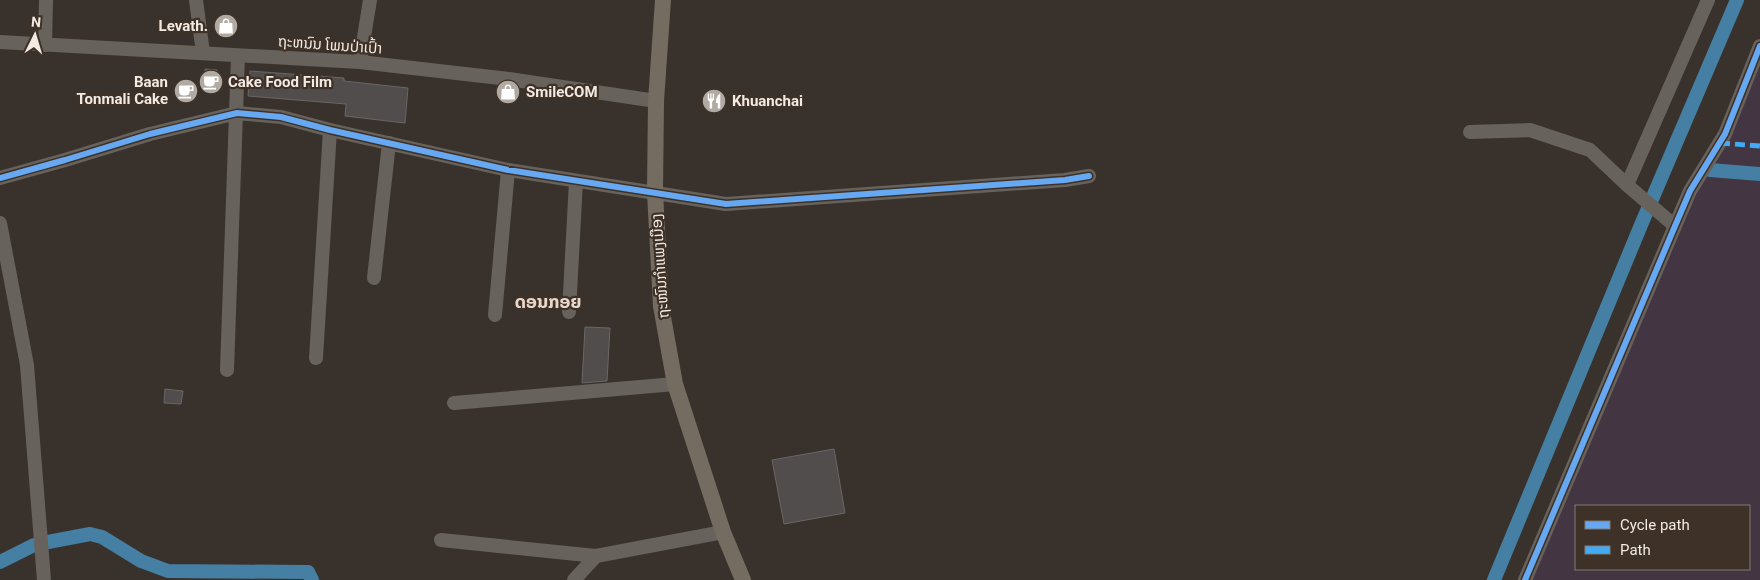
<svg xmlns="http://www.w3.org/2000/svg" width="1760" height="580" viewBox="0 0 1760 580" font-family="Roboto,'Noto Sans Lao',sans-serif">
	<rect width="100%" height="100%" fill="#39322c"/>
	<!-- commercial -->
	<path fill="#433541" fill-rule="evenodd" d="M1760,46V580H1530ZM1576,506H1749V569H1576Z"/>
	<g fill="none" stroke-linecap="round" stroke-linejoin="round">
		<!-- canal -->
		<g stroke="#457fa3" stroke-width="14">
			<path d="M1710,170L1760,174"/>
			<path d="M48,542L90,534L102,537L141,561L168,571L308,572L312,580"/>
			<path d="M0,562L34,545"/>
			<path d="M1494,580L1641,225L1737,0"/>
		</g>
	</g>
	<!-- building -->
	<g fill="#524d4d" stroke="#6a6666">
		<path d="M205,69L217,70L216,89L206,88Z"/>
		<path d="M250,71L344,78V81L408,88L405,123L345,116L346,104L248,96Z"/>
		<path d="M585,327L610,328L607,381L582,383Z"/>
		<path d="M165,389L183,391L181,404L164,403Z"/>
		<path d="M834,449L845,513L784,524L772,460Z"/>
	</g>
	<g fill="none" stroke-linecap="round" stroke-linejoin="round">
		<!-- minor -->
		<g stroke="#67625c" stroke-width="14">
			<path d="M196,0L203,53"/>
			<path d="M0,42L360,62L509,79L656,101"/>
			<path d="M45,45L46,0"/>
			<path d="M360,62L370,0"/>
			<path d="M1470,132L1530,130L1590,150L1627,185"/>
			<path d="M0,178L65,160L150,134L237,113L281,117L330,130L508,170L726,204L1065,180L1089,176"/>
			<path d="M0,223L27,365L44,580"/>
			<path d="M1675,226L1627,185L1708,0"/>
			<path d="M374,278L389,143"/>
			<path d="M569,312L576,181"/>
			<path d="M495,315L508,170"/>
			<path d="M316,358L330,130"/>
			<path d="M227,370L238,56"/>
			<path d="M454,403L675,384"/>
			<path d="M441,540L596,556L723,532"/>
			<path d="M574,580L596,556"/>
			<path d="M1525,580L1675,226L1690,191L1725,134L1760,46"/>
		</g>
		<!-- major -->
		<path stroke="#746c61" stroke-width="16" d="M663,0L656,101L655,192L661,306L675,384L723,532L743,580"/>
		<!-- quiet -->
		<path stroke="#42abf6" stroke-width="5" stroke-dasharray="10 5" stroke-linecap="butt" d="M1720,143L1760,146"/>
		<!-- cycleway casing -->
		<g stroke="#3e3127" stroke-width="9">
			<g id="cycleway">
				<path d="M0,178L65,160L150,134L237,113L281,117L330,130L508,170L726,204L1065,180L1089,176"/>
				<path d="M1525,580L1675,226L1690,191L1725,134L1760,46"/>
			</g>
		</g>
		<!-- cycleway -->
		<use href="#cycleway" stroke="#66a8f1" stroke-width="6"/>
	</g>
	<!-- icons -->
	<defs>
		<g id="shop-disc" transform="scale(1.25)"><circle r="9.5" fill="#b1aaa3" stroke="#3e3127"/><path d="M-5-2.5h2.3a2.7 3.5 0 0 1 5.4 0H5L5.5 6h-11ZM-1.5-2.5h3a1.5 2.3 0 0 0-3 0Z" fill="#fff"/></g>
		<g id="cafe-disc" transform="scale(1.25)"><circle r="9.5" fill="#b1aaa3" stroke="#3e3127"/><path d="M-5.5-4.5H6V0H3Q3 3.5 0 3.5H-2.5Q-5.5 3.5-5.5 0ZM3-3.2v2h1.7v-2ZM-6 4.5H4V6H-6Z" fill="#fff"/></g>
		<g id="restaurant-disc" transform="scale(1.25)"><circle r="9.5" fill="#b1aaa3" stroke="#3e3127"/><path d="M-5-6h1v4h1v-4h1v4h1v-4h1v5L-1.5 .5V6h-2V.5L-5-1ZM5-6V6H3V1.5H1.5Q1.5-4 5-6Z" fill="#fff"/></g>
	</defs>
	<g fill-rule="evenodd">
		<use href="#shop-disc" x="226" y="26"/>
		<use href="#cafe-disc" x="211" y="82"/>
		<use href="#cafe-disc" x="186" y="91"/>
		<use href="#shop-disc" x="508" y="92"/>
		<use href="#restaurant-disc" x="714" y="101"/>
	</g>
	<g text-anchor="middle" dominant-baseline="central" stroke-width="4.5" stroke-linejoin="round" paint-order="stroke">
		<!-- poi labels -->
		<g font-size="15" font-weight="bold" fill="#f2eae3" stroke="#3e3127" text-anchor="start">
			<text x="208" y="26" text-anchor="end">Levath.</text>
			<text x="168" y="82" text-anchor="end">Baan<tspan x="168" dy="17">Tonmali Cake</tspan></text>
			<text x="228" y="82">Cake Food Film</text>
			<text x="526" y="92">SmileCOM</text>
			<text x="732" y="101">Khuanchai</text>
		</g>
		<!-- street labels -->
		<g font-size="15" fill="#f2eae3" stroke="#3e3127">
			<text transform="translate(330 45) rotate(4)">ຖະຫນົນ ໂພນປ່າເປົ້າ</text>
			<text transform="translate(660 266) rotate(-94)">ຖະໜົນກຳແພງເມືອງ</text>
		</g>
		<!-- quarter labels -->
		<g font-size="18" font-weight="bold" fill="#e8d7ca" stroke="#3e3127">
			<text x="548" y="301">ດອນກອຍ</text>
		</g>
	</g>
	<!-- legend -->
	<rect x="1575" y="505" width="175" height="65" fill="#3e3127" stroke="#867b72"/>
	<rect x="1585" y="521" width="25" height="8" fill="#66a8f1" stroke="#867b72"/>
	<text x="1620" y="530" font-size="15" fill="#f2eae3">Cycle path</text>
	<rect x="1585" y="546" width="25" height="8" fill="#42abf6" stroke="#867b72"/>
	<text x="1620" y="555" font-size="15" fill="#f2eae3">Path</text>
	<!-- north arrow -->
	<g transform="translate(35 35) rotate(5)" stroke="#3e3127" stroke-width="4" paint-order="stroke">
	<path d="M0-4L9 19L0 12L-9 19Z" fill="#f2eae3"/>
	<text y="-8" font-size="14" font-weight="bold" text-anchor="middle" fill="#f2eae3">N</text>
	</g>
</svg>
